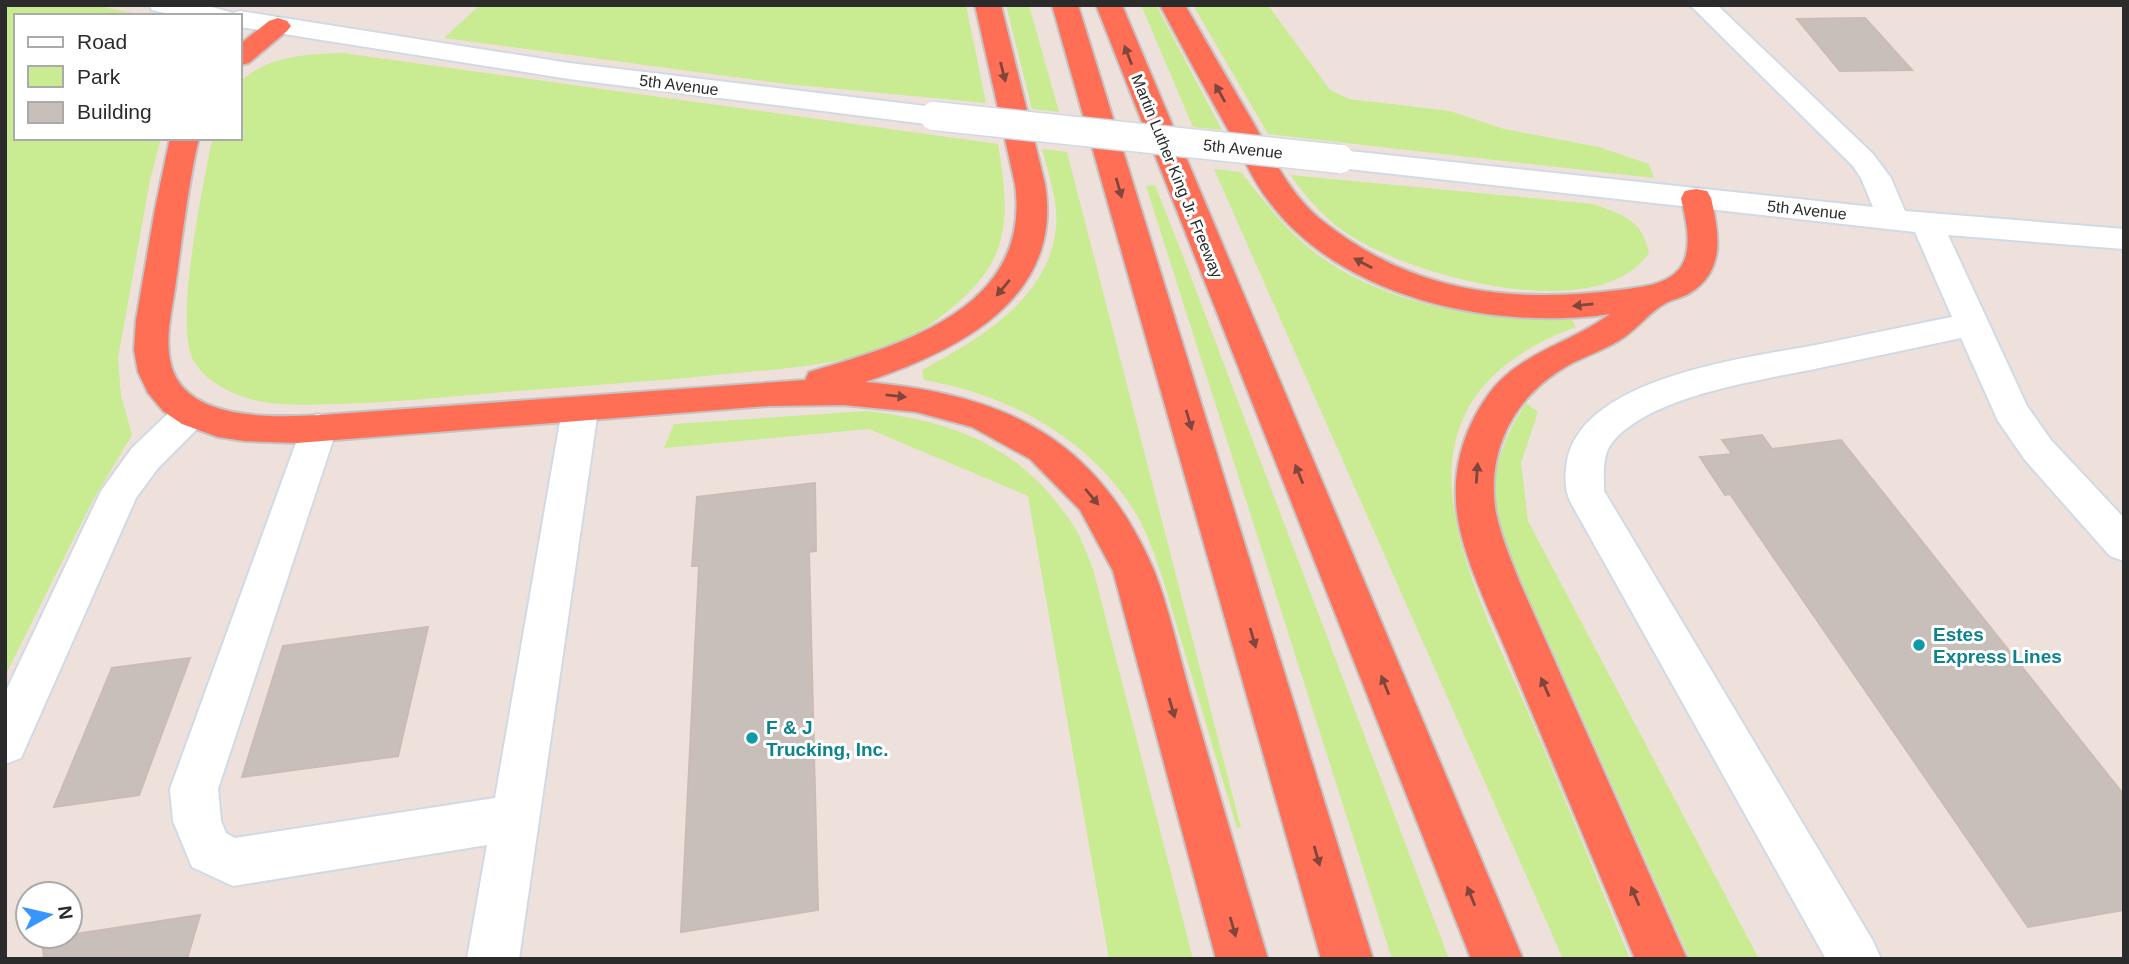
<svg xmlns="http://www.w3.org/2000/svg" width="2129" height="964" viewBox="0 0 2129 964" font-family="Arial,sans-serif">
	<rect width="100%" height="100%" fill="#eee1db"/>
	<!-- green -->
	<g fill="#c9eb91">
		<path d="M5,5H93L148,16H16V138H161L150,180L118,358L121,395L132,435L92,502L5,676Z"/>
		<path d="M480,5H966L986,103L787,84L444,38Z"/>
		<path d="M1006,5H1029L1059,112L1032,109Z"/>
		<path d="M1141,5H1156L1222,130L1193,127Z"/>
		<path d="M1193,5H1268L1330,90L1349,99L1450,111L1504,129L1599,147L1649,164L1654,178L1268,134Z"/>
		<path d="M342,53L998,144C1013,233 1007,269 931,324C916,335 884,350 866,354C824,366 780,369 736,373C659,381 582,386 504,392C447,397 389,403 332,404C307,405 279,406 254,400C232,394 208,383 195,363C172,332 203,186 211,145L214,138H240V82C268,56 305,54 342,53Z"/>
		<path d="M1042,149L1067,152L1241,828H1237L1162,576C1153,551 1145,525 1129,503C1082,433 1004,394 924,380L922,370C979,339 1048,300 1056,228C1059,203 1048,173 1042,149Z"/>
		<path d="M1214,169L1241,172C1260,196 1278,220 1301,241C1371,304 1481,321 1572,320L1576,327C1368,404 1470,576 1531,719C1565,798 1597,879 1630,959H1563Z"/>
		<path d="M1290,175L1594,204C1624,216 1642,219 1649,253C1598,327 1418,277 1354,238C1327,222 1309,200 1290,175Z"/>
		<path d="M1155,185L1183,256L1449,959H1392L1146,186Z"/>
		<path d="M1526,403L1538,412L1521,463L1528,521L1759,959H1690L1512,560C1507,542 1497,520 1495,501C1492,466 1507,432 1526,403Z"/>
		<path d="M867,411C957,422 1022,447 1073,525C1082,538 1087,555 1093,569L1193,959H1109L1028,496L869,429L664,448L674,424Z"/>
	</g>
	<!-- building -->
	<g fill="#c9bfba" stroke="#cabcb4" stroke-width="2">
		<path d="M1865,18L1912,70L1840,71L1797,19Z"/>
		<path d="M1762,435L1772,449L1841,440L2124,795V910L2028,927L1730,494L1725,495L1700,457L1732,454L1722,440Z"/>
		<path d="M815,483L816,551L809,552L818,910L681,932L699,566H692L697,497Z"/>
		<path d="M428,627L398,756L242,777L283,646Z"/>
		<path d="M190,658L139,795L54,807L112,668Z"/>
		<path d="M200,915L187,959H44L42,939Z"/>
	</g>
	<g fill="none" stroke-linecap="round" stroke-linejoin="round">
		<!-- minor casing -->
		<g stroke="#d0dae5" stroke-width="4">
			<g id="minor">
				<path d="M149,5H205L233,13L240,11L569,63L934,107L944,110L948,116L944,122L934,125L569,79L240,27V16H178L152,10Z"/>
				<path d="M1690,5H1717L1873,154L1891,178L1905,211L2124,229V249L1948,235L2027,406L2051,440L2124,518V561L2110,556L2025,460L1998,421L1961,338C1914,348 1867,358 1819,368C1763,380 1648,395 1611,444C1602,456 1604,476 1604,491L1873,941L1881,959H1826L1571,503C1564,490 1565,476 1567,461C1583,377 1747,358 1816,345C1861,336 1906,326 1952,317L1915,232L1340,168L1330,165L1325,159L1330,153L1340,150L1873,207L1861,178L1853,166Z"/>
				<path d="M580,397L593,401L598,410L519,959H467L487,845L233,886L192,867L173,821L170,789L305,418L318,414L331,418L337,428L218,789L221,821L226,833L235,838L495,798L562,410L567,401Z"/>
				<path d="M191,400L204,404L209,413L204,422L158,468L136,498L21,758L5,764V693L101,491L132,448L178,404Z"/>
			</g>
		</g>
		<!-- highway casing -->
		<g stroke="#c4c4c4" stroke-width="4">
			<g id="highway">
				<path d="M975,5H1001L1045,184C1064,299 957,351 865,382C1003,394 1095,436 1153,568C1169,606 1180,660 1192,700C1217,786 1242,873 1268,959H1216L1113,571L1080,510L1030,459L972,427L916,412L843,405L768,406L297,443L244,441L218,437L182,424L163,411L148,393L138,372L134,350L136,320L155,209L170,138H199C188,185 183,233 176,281C173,307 165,334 170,360C181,423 275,417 322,415L805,380L809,372C904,344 1032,308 1015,184Z"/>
				<path d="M1052,5H1078L1373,959H1321Z"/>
				<path d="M1096,5H1122L1523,959H1471Z"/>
				<path d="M1160,5H1185C1208,45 1231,85 1254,124C1273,158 1290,194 1320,219C1411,292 1507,304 1619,290C1641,287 1674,285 1684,261C1692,241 1685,217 1681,198L1685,191L1696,189L1707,191L1711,198C1719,233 1726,271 1690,293C1682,298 1673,299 1666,303C1649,312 1637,330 1620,340C1601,352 1578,358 1559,371C1511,402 1486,455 1496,513C1501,537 1511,560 1520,583L1687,959H1635C1593,859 1552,760 1510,660C1492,615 1457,548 1456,500C1454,462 1466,426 1488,395C1519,352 1570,344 1610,314C1496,331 1340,299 1268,200C1253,181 1243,157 1231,135C1207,92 1183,49 1160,5Z"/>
				<path d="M278,18L287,21L291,26L287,31L249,63L240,65V44L269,21Z"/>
			</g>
		</g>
		<!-- minor -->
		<use href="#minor" fill="#fff" fill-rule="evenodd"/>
		<!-- highway -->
		<use href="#highway" fill="#ff6f55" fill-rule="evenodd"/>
		<!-- minor-bridge casing -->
		<g stroke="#d0dae5" stroke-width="31" stroke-linecap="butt">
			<path id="minor-bridge" d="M934,116L1340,159"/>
		</g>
		<!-- minor-bridge -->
		<use href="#minor-bridge" stroke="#fff" stroke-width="28"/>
	</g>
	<!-- one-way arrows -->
	<defs><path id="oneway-solid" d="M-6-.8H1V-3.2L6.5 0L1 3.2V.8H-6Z" transform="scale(1.75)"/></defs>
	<g fill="#80463c">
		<use href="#oneway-solid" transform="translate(1128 55) rotate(-111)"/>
		<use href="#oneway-solid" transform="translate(1003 72) rotate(76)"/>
		<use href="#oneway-solid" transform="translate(1220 93) rotate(-119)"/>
		<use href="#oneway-solid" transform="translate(1119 188) rotate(74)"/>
		<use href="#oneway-solid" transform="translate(1363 263) rotate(-152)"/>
		<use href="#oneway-solid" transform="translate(1003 288) rotate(130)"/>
		<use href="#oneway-solid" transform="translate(1583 305) rotate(174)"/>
		<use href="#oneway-solid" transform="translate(896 396) rotate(6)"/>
		<use href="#oneway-solid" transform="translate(1189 420) rotate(74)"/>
		<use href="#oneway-solid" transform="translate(1477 473) rotate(-86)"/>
		<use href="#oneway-solid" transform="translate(1299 474) rotate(-112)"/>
		<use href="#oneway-solid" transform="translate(1092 497) rotate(50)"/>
		<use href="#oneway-solid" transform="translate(1253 638) rotate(74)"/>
		<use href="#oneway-solid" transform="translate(1385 685) rotate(-112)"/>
		<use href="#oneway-solid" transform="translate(1545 687) rotate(-114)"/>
		<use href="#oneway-solid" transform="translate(1172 708) rotate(74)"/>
		<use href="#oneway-solid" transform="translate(1317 856) rotate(74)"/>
		<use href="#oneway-solid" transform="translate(1471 896) rotate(-112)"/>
		<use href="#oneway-solid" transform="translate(1635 896) rotate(-113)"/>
		<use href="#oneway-solid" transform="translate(1233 927) rotate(74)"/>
	</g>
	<!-- markers -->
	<g fill="#0f9aa8" stroke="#fff" stroke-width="2.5">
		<circle cx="1919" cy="645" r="7"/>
		<circle cx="752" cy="738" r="7"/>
	</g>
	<g text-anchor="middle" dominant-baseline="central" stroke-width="6" stroke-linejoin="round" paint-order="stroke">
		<!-- far-street labels -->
		<g font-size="16" fill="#2b2b2b" stroke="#fff">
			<text transform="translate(679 85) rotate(7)">5th Avenue</text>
			<text transform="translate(1243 149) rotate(6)">5th Avenue</text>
			<text transform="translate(1177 176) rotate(68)">Martin Luther King Jr. Freeway</text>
			<text transform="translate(1807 210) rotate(6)">5th Avenue</text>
		</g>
		<!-- culture labels -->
		<g font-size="19" font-weight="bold" fill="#0d838f" stroke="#fff" text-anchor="start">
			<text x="1933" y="634">Estes<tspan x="1933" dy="22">Express Lines</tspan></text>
			<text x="766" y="727">F &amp; J<tspan x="766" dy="22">Trucking, Inc.</tspan></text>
		</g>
	</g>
	<!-- border -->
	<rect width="2129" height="964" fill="none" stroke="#2b2b2b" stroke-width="14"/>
	<!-- legend -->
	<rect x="14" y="14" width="228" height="126" fill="#ffffff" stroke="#aaaaaa" stroke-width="2"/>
	<rect x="28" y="37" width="35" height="10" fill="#ffffff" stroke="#aaaaaa" stroke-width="2"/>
	<text x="77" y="49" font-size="21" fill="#2b2b2b">Road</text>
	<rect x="28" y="66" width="35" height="21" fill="#c9eb91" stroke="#aaaaaa" stroke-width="2"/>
	<text x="77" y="84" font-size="21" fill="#2b2b2b">Park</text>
	<rect x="28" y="102" width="35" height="21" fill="#c9bfba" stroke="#aaaaaa" stroke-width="2"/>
	<text x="77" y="119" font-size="21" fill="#2b2b2b">Building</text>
	<!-- north arrow -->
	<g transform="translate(49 915) rotate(82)"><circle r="33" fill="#ffffff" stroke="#aaaaaa" stroke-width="2"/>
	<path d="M0-5L12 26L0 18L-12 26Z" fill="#3795ff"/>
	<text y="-10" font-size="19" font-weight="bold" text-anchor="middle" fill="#2b2b2b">N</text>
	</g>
</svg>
